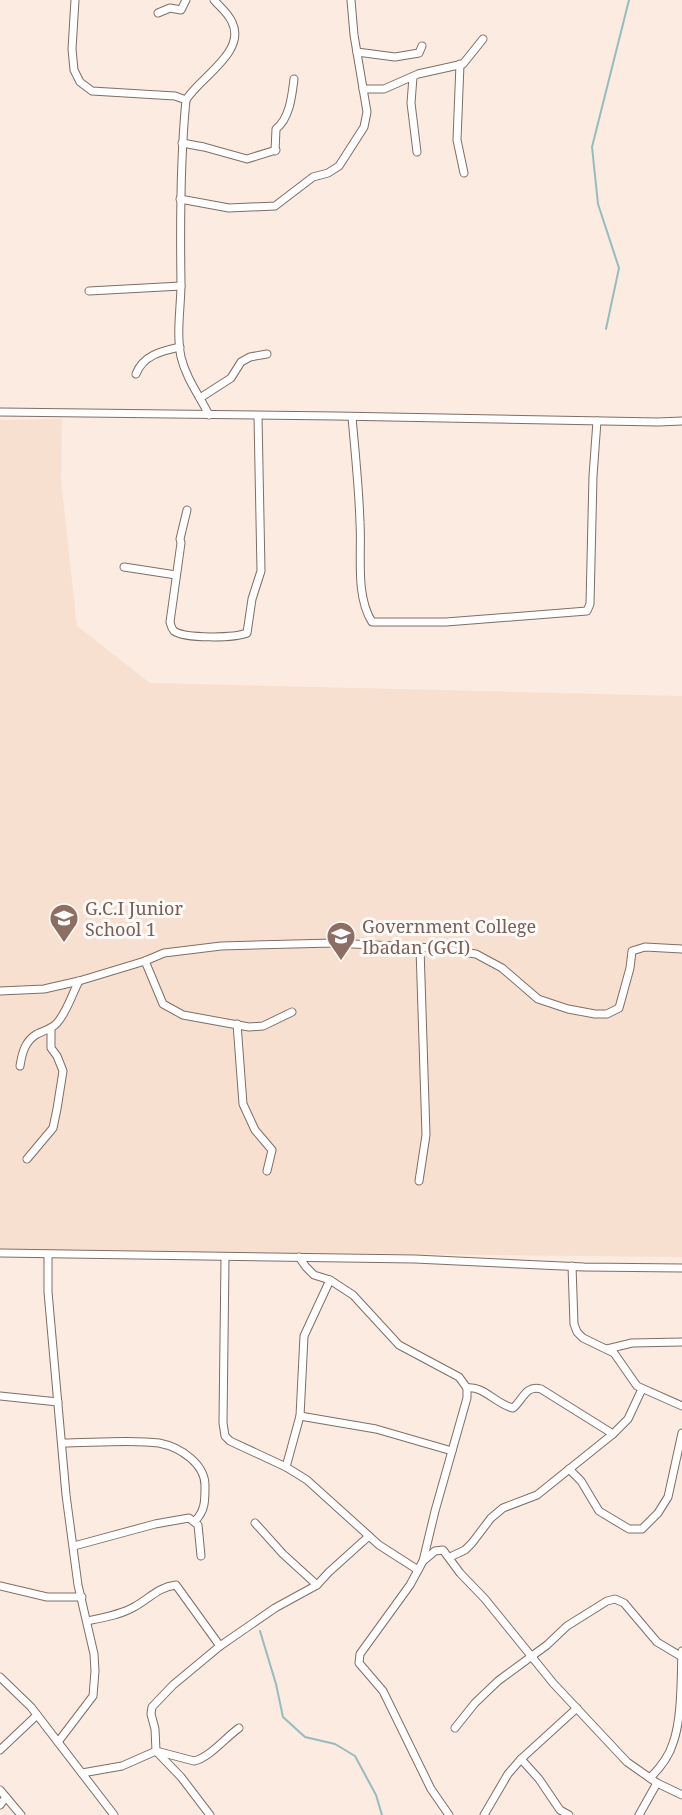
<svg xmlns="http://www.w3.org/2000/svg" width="682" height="1815" viewBox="0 0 682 1815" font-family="'Noto Serif',serif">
	<rect width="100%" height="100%" fill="#fbebe0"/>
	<!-- built -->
	<path fill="#f8e0d1" d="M62,419L61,480L77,626L150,683L682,696V1257L0,1250V420Z"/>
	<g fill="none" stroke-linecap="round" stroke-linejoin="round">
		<!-- stream -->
		<g stroke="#96bcc2" stroke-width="2">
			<path d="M606,329L619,268L598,204L592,147L629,0"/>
			<path d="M260,1631L276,1684L283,1717L305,1737L335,1744L355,1756L376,1795L382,1815"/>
		</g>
		<!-- street casing -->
		<g stroke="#7e6f66" stroke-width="9">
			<g id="street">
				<path d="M75,0L72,49L74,70L80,82L92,91L175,96L186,100"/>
				<path d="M158,13L170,8L181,10L186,0"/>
				<path d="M357,52L395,57L419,53L422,46"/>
				<path d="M460,64L457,140L464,173"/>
				<path d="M413,77L411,103L417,152"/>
				<path d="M363,89H384L418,74L463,64L483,39"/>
				<path d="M182,143L204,147L247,159L276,150"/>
				<path d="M275,151L276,129C290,118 292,95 294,79"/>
				<path d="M180,199L229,208L275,206L313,177L328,173L339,166L364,127L367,112L354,35L351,0"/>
				<path d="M89,291L181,286"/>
				<path d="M136,374C143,355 162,351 180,347"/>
				<path d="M200,398L231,378L241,362L250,357L267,354"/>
				<path d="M0,412C219,414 439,417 658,422L682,421"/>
				<path d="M209,415C199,395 186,378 181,357C176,333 181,307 181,283C180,222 180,161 186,100C199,78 247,52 232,22C228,13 220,7 214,0"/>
				<path d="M352,417C355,452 359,488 360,523C362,554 355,595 372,622H446L587,611L590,604L593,476L597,421"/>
				<path d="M187,510L180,539L181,543L170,622C171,625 171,628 174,631C185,639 235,638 247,633L252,599L261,571L258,416"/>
				<path d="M124,567L176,575"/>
				<path d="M145,961L163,1004L183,1015L249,1027L263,1026L292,1012"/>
				<path d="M0,991L44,989L79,981L145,961L164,953L221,946L333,943L435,948L476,954L502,968L538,999L568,1009L595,1014H607L619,1008L630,968L632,951L645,947L682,949"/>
				<path d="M237,1024L243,1104L255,1130L272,1150L267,1171"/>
				<path d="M20,1066C22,1053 25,1041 37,1034C45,1030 52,1029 57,1023C67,1012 72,994 79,981"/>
				<path d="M27,1159L53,1128L57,1109L63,1071L57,1056L51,1048V1028"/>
				<path d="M419,1181L426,1135L420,948"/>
				<path d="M0,1253L415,1259L584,1267L682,1268"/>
				<path d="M48,1255V1292L66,1495L78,1585L94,1654L95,1671L93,1696L58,1742"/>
				<path d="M299,1257L306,1267L314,1275L330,1280L353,1295L399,1345L459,1377L467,1388V1398L435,1511L423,1561"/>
				<path d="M225,1258L223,1423L225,1436L230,1441L286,1467L307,1480L379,1545L418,1570"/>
				<path d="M572,1266L574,1324L577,1332L583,1338L614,1353L637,1386L682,1406"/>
				<path d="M607,1349L632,1343L682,1342"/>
				<path d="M467,1388C483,1385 497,1405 513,1408C523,1400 525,1385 541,1389L613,1434"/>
				<path d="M0,1396L58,1402"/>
				<path d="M300,1416L376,1429L452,1451"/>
				<path d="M62,1443C90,1443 132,1439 159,1443C180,1447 206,1464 205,1487C205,1501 205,1511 195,1521"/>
				<path d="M286,1467L300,1416L304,1336L330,1280"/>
				<path d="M569,1469L581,1481L599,1511L629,1529H642L658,1513L668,1497L682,1433"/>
				<path d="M255,1523L283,1554L317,1585"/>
				<path d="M74,1546L155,1524L189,1518L198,1525L201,1556"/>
				<path d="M450,1557L465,1550L472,1543L491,1518L503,1508L537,1495L613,1434L628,1419L642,1389"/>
				<path d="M0,1586L47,1597H82"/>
				<path d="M87,1621C102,1618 120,1615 134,1607C149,1599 158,1587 176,1585L220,1646"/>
				<path d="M0,1677L31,1707L114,1815"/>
				<path d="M455,1728L475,1703L498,1681L547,1645L567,1626L607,1601L615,1599L624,1603L657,1642L682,1657"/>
				<path d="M0,1750L37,1715"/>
				<path d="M521,1759L539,1779L560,1810L569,1815"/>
				<path d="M82,1773L122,1766L156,1751L194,1761C209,1758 225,1738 239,1728"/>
				<path d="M650,1778C660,1768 669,1757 673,1743C682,1719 681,1677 682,1651"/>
				<path d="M0,1790L21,1815"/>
				<path d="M0,1805L6,1797"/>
				<path d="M210,1815L181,1777L156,1751L155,1729L151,1714L152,1707L173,1685L220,1646L275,1608L317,1585L329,1572L369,1536"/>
				<path d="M449,1815L431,1789L383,1691L359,1663L360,1654L410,1585L423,1561L435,1551L443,1550L460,1573L485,1599L553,1683L627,1762L657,1783L682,1795"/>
				<path d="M484,1815L508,1774L521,1759L577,1708"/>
				<path d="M639,1815L657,1783"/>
			</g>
		</g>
		<!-- street -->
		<use href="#street" stroke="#fff" stroke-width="7"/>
	</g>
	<!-- icons -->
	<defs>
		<g id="school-pin" transform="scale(1.5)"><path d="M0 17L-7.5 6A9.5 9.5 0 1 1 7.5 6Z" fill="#8d6e63" stroke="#fefbf9"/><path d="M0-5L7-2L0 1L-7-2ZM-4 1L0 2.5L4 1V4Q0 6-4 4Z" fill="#fff"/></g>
	</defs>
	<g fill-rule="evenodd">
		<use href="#school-pin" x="64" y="918"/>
		<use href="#school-pin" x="341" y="936"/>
	</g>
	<g text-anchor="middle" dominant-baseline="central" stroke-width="6" stroke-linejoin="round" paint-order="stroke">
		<!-- education labels -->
		<g font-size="18" fill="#785e54" stroke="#fefbf9" text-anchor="start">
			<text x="85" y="908">G.C.I Junior<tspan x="85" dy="21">School 1</tspan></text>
			<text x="362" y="926">Government College<tspan x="362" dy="21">Ibadan (GCI)</tspan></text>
		</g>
	</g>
</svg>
